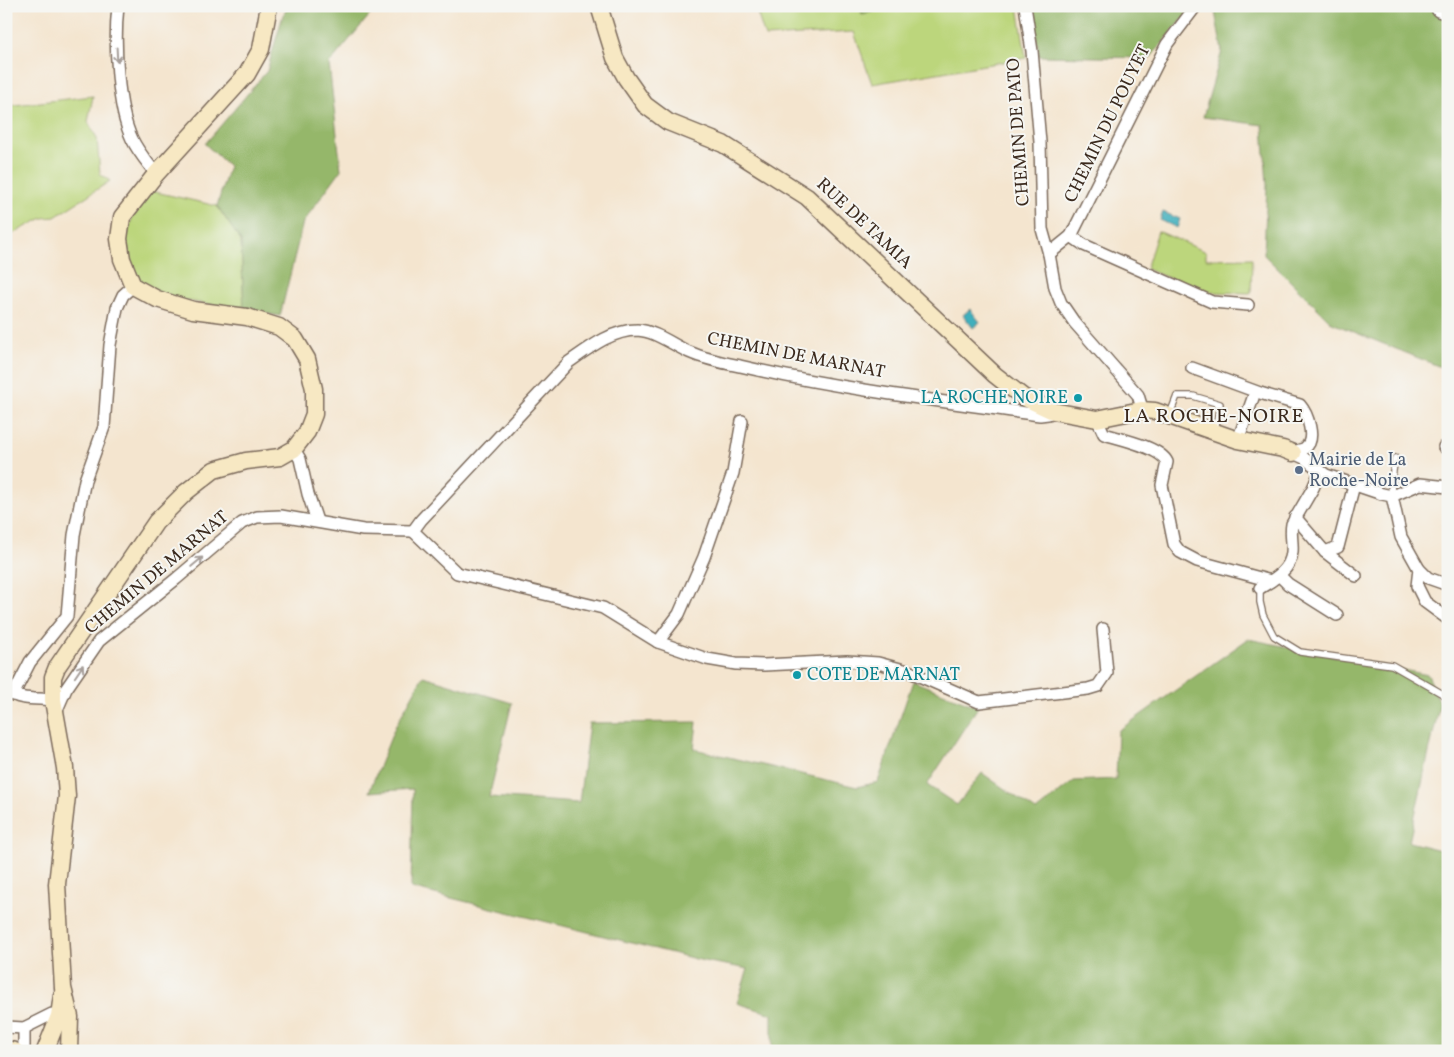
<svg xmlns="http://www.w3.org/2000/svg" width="1454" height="1057" viewBox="0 0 1454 1057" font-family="Vollkorn,serif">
	<rect width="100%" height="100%" fill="#f6f6f2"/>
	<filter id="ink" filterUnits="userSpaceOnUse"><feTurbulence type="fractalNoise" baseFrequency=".02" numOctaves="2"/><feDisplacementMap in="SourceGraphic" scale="10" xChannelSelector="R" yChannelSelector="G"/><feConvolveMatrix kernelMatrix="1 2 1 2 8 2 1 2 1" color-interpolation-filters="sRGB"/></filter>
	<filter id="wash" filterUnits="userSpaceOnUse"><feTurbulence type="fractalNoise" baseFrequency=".0096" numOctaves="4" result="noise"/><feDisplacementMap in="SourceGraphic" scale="20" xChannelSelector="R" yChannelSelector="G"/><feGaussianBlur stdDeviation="1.12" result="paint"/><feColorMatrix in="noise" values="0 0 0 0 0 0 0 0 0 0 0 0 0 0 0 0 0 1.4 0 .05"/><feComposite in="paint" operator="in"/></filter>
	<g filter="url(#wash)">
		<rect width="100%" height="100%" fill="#f4e5cf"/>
		<!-- green -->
		<g fill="#bcd67b" stroke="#7c804c">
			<path d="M755,6H860L863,15L889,6H1018L1026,58L872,84L854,32L765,37Z"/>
			<path d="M93,96L88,122L97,138L100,174L110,181L55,217L43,218L6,237V106Z"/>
			<path d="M151,191L217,206L241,241L244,310L169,298L140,283L130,262L126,240L132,218Z"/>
			<path d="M1158,231L1206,252V259L1252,258L1251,293L1204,292L1146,269Z"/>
		</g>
		<!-- forest -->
		<g fill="#95b76b" stroke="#687044">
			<path d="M289,6H370L374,10L329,64L341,170L303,222L280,316L244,310L241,241L217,206L229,166L205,144L267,71L283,15Z"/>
			<path d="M860,6H889L862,15Z"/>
			<path d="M1032,6H1194L1150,58L1039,56Z"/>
			<path d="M1214,6H1448V370L1332,323L1264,255L1267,185L1263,125L1203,117L1222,51Z"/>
			<path d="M1248,639L1428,675L1440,703L1409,842L1448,852V1051H772V1014L737,1003L748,969L704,961L411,888L413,789L369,792L395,727L423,676L512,703L489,797L579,803L589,723L697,722L694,749L857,787L878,782L913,681L978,707L927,785L957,805L982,773L1036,811L1074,781L1116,779L1118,731Z"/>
		</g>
		<!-- water -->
		<g fill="#40afbc" stroke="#3e6c6d">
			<path d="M1163,212L1180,219L1177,228L1160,220Z"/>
			<path d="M970,309L980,322L973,328L963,315Z"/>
		</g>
	</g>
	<g filter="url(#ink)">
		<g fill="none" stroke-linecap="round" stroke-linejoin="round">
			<!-- lane casing -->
			<g stroke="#7c6b5c" stroke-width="8">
				<g id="lane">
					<path d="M1170,414L1177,396H1193L1220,404L1215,430"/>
					<path d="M1392,496L1391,484L1395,458"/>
					<path d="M1260,588V602L1263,615L1274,636L1300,652L1392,665L1448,697"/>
				</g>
			</g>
			<!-- street casing -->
			<g stroke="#7c6b5c" stroke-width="14">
				<g id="street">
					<path d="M118,6C114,41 117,108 132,139C138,152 148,163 156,174"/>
					<path d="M1025,6L1032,51L1040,142L1042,229L1049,254L1055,288L1061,303L1074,322L1138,395L1141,405V410"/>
					<path d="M1436,6L1438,11L1448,14"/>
					<path d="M1071,236L1084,245L1212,302L1248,305"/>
					<path d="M1049,254L1071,236L1167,44L1196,6"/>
					<path d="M1192,368L1260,393L1300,405C1307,413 1317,439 1305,448C1302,450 1297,450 1293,453"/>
					<path d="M1102,418L1099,423L1104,434C1120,439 1160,447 1167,462L1162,485L1174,544L1180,552L1197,561L1271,581"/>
					<path d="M1238,440L1253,398"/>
					<path d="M1444,447L1448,449"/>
					<path d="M294,449L300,459L308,494L317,521"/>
					<path d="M1293,453L1304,458L1326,475L1382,494L1392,496L1420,484L1448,487"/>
					<path d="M1392,496L1401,537L1419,569L1428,578L1448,585"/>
					<path d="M1295,517L1325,552L1356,576"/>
					<path d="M413,531L457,573L603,608L658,642L707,659L736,664L764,665L847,661L878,663L908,671L979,702L1088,689L1098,686L1107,673L1103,629"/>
					<path d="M413,531L421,520L569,362C589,348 612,330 637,330C656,331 673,345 689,352C705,359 724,363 740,366C839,389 940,401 1040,415L1048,414L1053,411"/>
					<path d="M1325,552L1338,547L1354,485"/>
					<path d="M1419,569L1417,586L1425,602L1448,619"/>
					<path d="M1280,576L1288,584L1337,615"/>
					<path d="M1260,588C1273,580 1291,570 1292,552C1293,543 1290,534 1292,524L1313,488L1320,472"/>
					<path d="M658,642L679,614L704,557L733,473L742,421"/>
					<path d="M7,691C20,701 37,698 53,700"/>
					<path d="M13,695L30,662L67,616L74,535L85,480L104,427L110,345L117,308L123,295L133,286"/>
					<path d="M56,712L66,689L99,641L176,579L242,523L257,517L281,516L363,530L413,531"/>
					<path d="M6,1027L24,1028L52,1014L65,1017"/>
					<path d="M24,1051V1028"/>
				</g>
			</g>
			<!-- secondary casing -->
			<g stroke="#7c6b5c" stroke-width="19">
				<g id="secondary">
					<path d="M599,6L615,58L626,78L645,105L668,122L723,144L807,197L995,375L1023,397L1053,411L1097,419L1141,410L1155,411L1238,440L1283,449L1293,453"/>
					<path d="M6,1049L15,1051"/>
					<path d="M45,1051L59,1016L62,995"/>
					<path d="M69,1051L70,1017L63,988L57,884L67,796L65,768L53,700V677L57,667L156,522L186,492L214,470L246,461L280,457L294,449L307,432L314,414V389L307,359L295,339L279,327L247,317L193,310L157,299L133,286L122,259L119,239L122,217L156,174L247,74L261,49L269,6"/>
				</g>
			</g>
			<!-- lane -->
			<use href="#lane" stroke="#fff" stroke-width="5.5"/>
			<!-- street -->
			<use href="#street" stroke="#fff" stroke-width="11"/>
			<!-- secondary -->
			<use href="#secondary" stroke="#f7e8c3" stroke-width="16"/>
		</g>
		<!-- one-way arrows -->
		<defs><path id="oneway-shaft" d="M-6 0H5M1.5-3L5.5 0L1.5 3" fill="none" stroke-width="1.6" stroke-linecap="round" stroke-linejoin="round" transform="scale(1.25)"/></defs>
		<g stroke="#a79f9a">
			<use href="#oneway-shaft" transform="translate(117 55) rotate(87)"/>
			<use href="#oneway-shaft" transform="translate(197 562) rotate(-40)"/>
			<use href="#oneway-shaft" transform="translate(79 671) rotate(-56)"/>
		</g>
	</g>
	<!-- markers -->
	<g fill="#0f9aa8" stroke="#f6f6f2" stroke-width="2">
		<circle cx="1078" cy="398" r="5"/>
		<circle cx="797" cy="675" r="5"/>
	</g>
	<circle fill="#5c6f8a" stroke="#f6f6f2" stroke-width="2" cx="1299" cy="470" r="5"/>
	<g text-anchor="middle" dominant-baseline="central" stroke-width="4" stroke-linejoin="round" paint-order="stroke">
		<!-- street labels -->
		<g font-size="18" fill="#3b2a1e" stroke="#f6f6f2">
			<text transform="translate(1108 124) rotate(-64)">CHEMIN DU POUYET</text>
			<text transform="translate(1019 132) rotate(-94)">CHEMIN DE PATO</text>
			<text transform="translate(864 224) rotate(43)">RUE DE TAMIA</text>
			<text transform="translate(796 356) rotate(11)">CHEMIN DE MARNAT</text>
			<text transform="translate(157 573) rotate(-40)">CHEMIN DE MARNAT</text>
		</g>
		<!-- culture labels -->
		<g font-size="18" fill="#0d838f" stroke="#f6f6f2" text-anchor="end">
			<text x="1068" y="398">LA ROCHE NOIRE</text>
			<text x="807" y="675" text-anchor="start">COTE DE MARNAT</text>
		</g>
		<!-- service labels -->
		<g font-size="18" fill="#4e5e75" stroke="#f6f6f2" text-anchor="start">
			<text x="1309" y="460">Mairie de La<tspan x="1309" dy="21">Roche-Noire</tspan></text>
		</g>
		<!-- quarter labels -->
		<g font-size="20" letter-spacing="1" fill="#3b2a1e" stroke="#f6f6f2">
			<text x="1214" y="417">LA ROCHE-NOIRE</text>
		</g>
	</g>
	<!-- margin -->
	<rect width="1454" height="1057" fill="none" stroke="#f6f6f2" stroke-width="25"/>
</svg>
